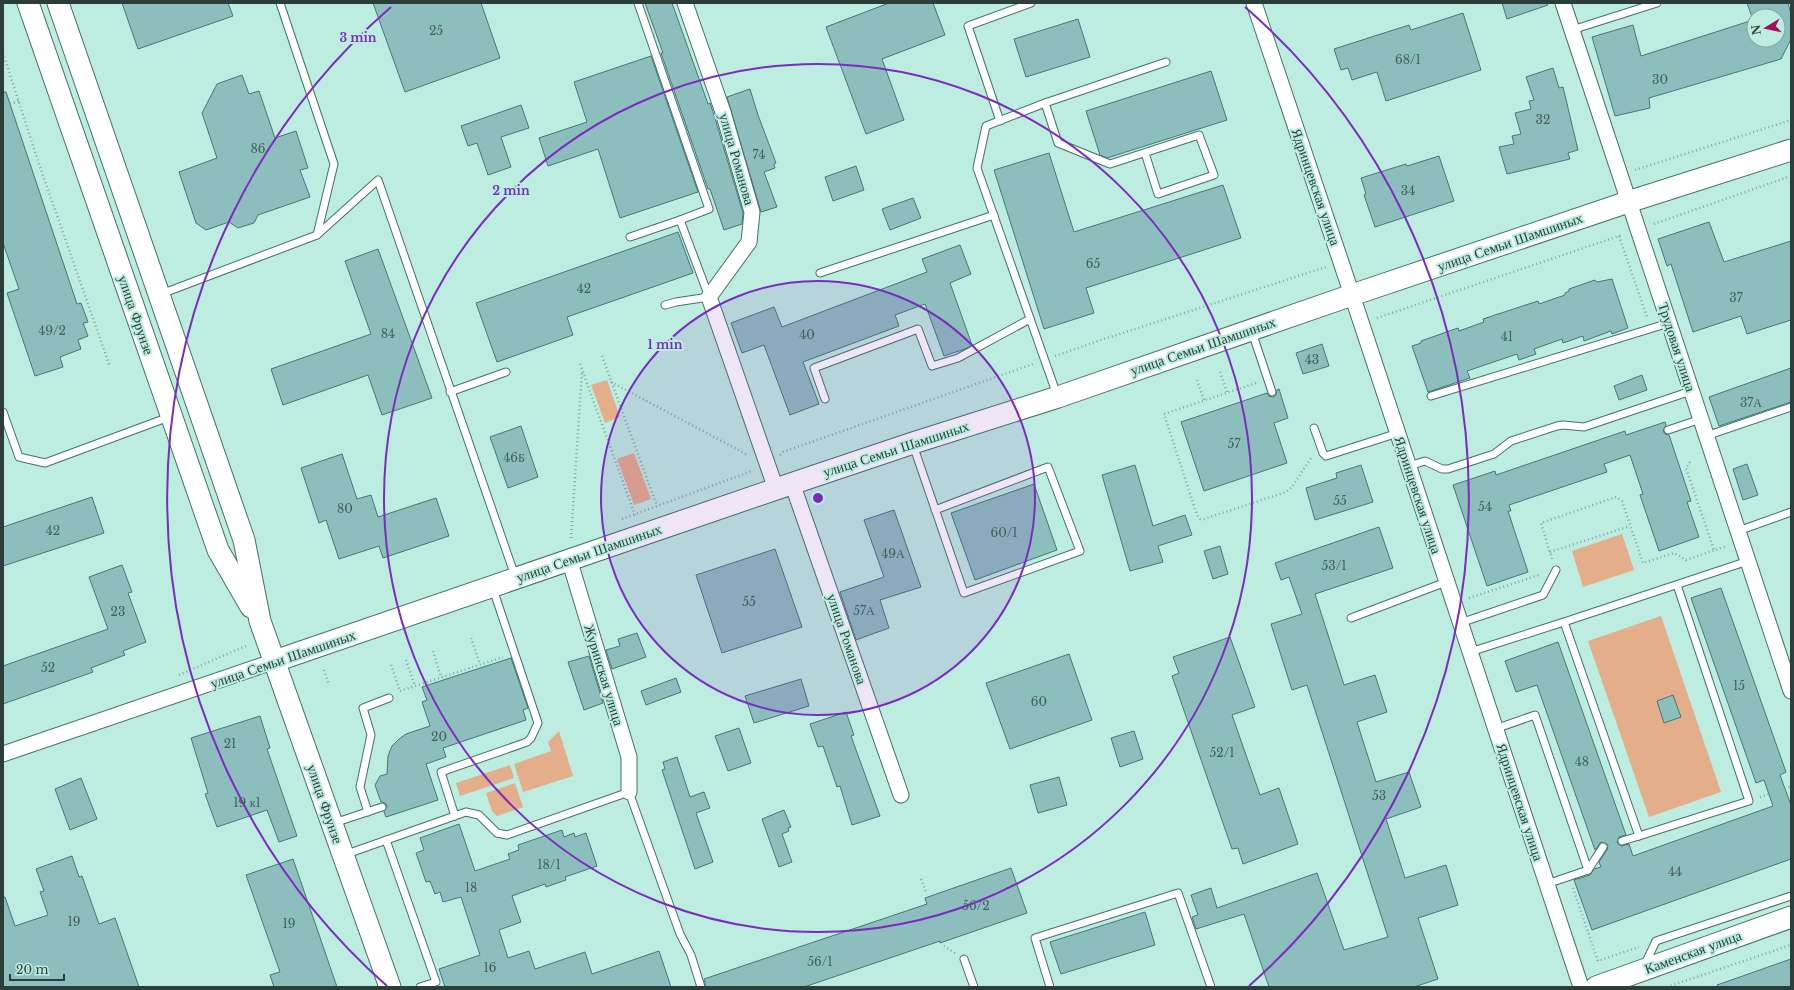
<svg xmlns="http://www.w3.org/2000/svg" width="1794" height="990" viewBox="0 0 1794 990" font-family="'Libre Baskerville',serif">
	<rect width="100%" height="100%" fill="#bdede0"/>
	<!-- green -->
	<g fill="#e3ae89">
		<path d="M607,380L620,417L605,423L591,385Z"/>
		<path d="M634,453L651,499L634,505L617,459Z"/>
		<path d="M1622,534L1634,570L1583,587L1572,551Z"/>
		<path d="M1661,616L1721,792L1649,817L1588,641Z"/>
		<path d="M559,731L573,776L523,792L514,764L551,751L548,742Z"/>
		<path d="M510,765L514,778L460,796L456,783Z"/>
		<path d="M515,783L523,807L497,816L492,811L486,793Z"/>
	</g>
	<!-- building -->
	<g fill="#8dbebe" stroke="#477677" fill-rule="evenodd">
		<path d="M122,3H228L233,16L138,49Z"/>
		<path d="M373,3H481L500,58L405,92Z"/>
		<path d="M645,3H672L708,104L710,103L714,115L743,213L742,224L724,230L710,189H708L661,53H663Z"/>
		<path d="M889,3H933L945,35L882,59L904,120L866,134L826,27Z"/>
		<path d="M1502,3H1547L1548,5L1507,19Z"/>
		<path d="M1747,3H1788L1791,14V39L1781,59L1649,98L1650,108L1615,116L1592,37L1633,25L1641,56L1753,20ZM1754,16H1778V40H1754Z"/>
		<path d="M1463,13L1481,70L1386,101L1377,72L1352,80L1348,68L1341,70L1334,49L1409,25L1411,30Z"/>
		<path d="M1078,19L1090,57L1026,77L1014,39Z"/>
		<path d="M651,56L698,192L620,218L598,149L548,166L539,138L587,122L574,82Z"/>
		<path d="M1553,68L1559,88L1563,87L1578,150L1568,153L1570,159L1507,174L1499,147L1514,144L1512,136L1521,134L1515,113L1531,109L1529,101L1534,100L1526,77Z"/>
		<path d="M1211,71L1227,120L1107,158L1100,155L1086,111Z"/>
		<path d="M242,75L249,94L259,91L275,138L296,131L308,168L300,170L310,197L258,215L254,223L238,228L229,222L206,230L196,223L179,172L217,158L202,113L217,84Z"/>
		<path d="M750,89L758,115L776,163L774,164L775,168L764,172L777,207L761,212L727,97Z"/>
		<path d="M3,92H6L77,304L81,303L88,322L83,323L88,336L78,340L81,349L60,357L63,367L35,376L7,293L19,289L3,243Z"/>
		<path d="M521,105L529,128L501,137L511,167L488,175L477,143L468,146L461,126Z"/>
		<path d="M1049,153L1074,232L1223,185L1241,238L1086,288L1094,313L1044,329L994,170Z"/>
		<path d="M1439,156L1454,201L1375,227L1364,195L1366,194L1361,178L1406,164L1407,166Z"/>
		<path d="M856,166L864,190L833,201L825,177Z"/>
		<path d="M913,198L921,218L890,230L882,209Z"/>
		<path d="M1709,222L1724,262L1791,241V320L1747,334L1741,316L1693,332L1671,264L1667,266L1658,239Z"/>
		<path d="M678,232L693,273L567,317L573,335L497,362L476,303Z"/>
		<path d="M960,245L971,274L950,283L972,345L965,349L944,356L925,304L895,315L899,326L803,362L819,404L790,415L764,345L742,353L731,323L774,307L782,327L927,272L922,259Z"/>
		<path d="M378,249L432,398L382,415L368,375L283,405L271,369L371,334L345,261Z"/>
		<path d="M1612,279L1628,328L1612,334L1611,331L1584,341L1583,336L1563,343L1562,339L1534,349L1536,354L1519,360L1517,354L1467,371L1470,378L1428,392L1412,346L1421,343V341L1458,328L1459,331L1484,322L1483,319L1538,301L1539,304L1565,295V293L1569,291V289L1595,280L1597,282Z"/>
		<path d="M1322,344L1329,366L1303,374L1296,353Z"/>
		<path d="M1791,368V402L1719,426L1709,397Z"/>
		<path d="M1642,375L1647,390L1619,400L1614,386Z"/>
		<path d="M1279,389L1288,418L1274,423L1287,463L1204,491L1181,422L1267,393L1269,396L1273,397L1276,395L1277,390Z"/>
		<path d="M1665,422L1666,425L1663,431L1665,434L1669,435L1691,501L1687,502L1699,537L1659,551L1640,495L1643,494L1630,455L1604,464L1607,472L1509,505L1511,511H1508L1528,572L1487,586L1453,485L1495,471L1496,475L1625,431L1626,435Z"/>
		<path d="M521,426L538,477L508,488L490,437Z"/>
		<path d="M342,454L357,499L371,495L378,517L436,498L449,536L383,558L379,546L339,559L326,520L319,523L301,468Z"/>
		<path d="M1747,464L1758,495L1743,500L1733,469Z"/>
		<path d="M1135,465L1153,526L1185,515L1192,535L1158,546L1163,562L1130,571L1102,475Z"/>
		<path d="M1361,465L1373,502L1315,520L1306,488L1337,478L1336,473Z"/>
		<path d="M1034,484L1057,550L975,580L951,513Z"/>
		<path d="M92,497L104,533L3,566V527Z"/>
		<path d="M894,510L921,587L880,600L889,628L856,640L840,592L884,577L864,520Z"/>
		<path d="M1379,527L1393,568L1315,594L1344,685L1375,675L1387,712L1357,722L1376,782L1409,772L1421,807L1386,819L1405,878L1446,865L1458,905L1418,918L1438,979L1414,987H1269L1244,914L1196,929L1192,917L1198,915L1191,895L1211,888L1217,908L1317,873L1344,950L1388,937L1307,685L1292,690L1271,624L1302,614L1289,577L1281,580L1275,563Z"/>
		<path d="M1220,546L1228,574L1213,579L1204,551Z"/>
		<path d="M775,549L802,627L722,653L696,575Z"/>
		<path d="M122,565L132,592L128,593L146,642L123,651L125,655L91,668L93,672L3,704V666L108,629L89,577Z"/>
		<path d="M1721,588L1786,772L1780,775L1791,805V859L1592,930L1574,880L1590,875L1594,869L1601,867L1599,862L1607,850L1608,845L1605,843L1601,842L1595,850L1537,685L1516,692L1505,661L1558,642L1626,835L1619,837L1617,843L1621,846L1629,844L1633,856L1773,806L1764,780L1756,783L1691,598Z"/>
		<path d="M637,633L646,657L612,669L606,650L620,646L618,639Z"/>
		<path d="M1230,637L1255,707L1232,715L1260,795L1279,788L1298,844L1243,864L1238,848L1232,849L1172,676L1179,673L1173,657Z"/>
		<path d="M1069,654L1092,720L1010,749L986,683Z"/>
		<path d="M589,656L603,703L584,710L568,662Z"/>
		<path d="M511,658L528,708L523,710L526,720L443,748L446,757L426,764L438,800L386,817L384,812L387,806L385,803L381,802L375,785L380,776L387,774L388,756L392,746L399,739L406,734L430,726L422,702L427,700L422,687Z"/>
		<path d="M676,678L681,692L646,705L641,691Z"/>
		<path d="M801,679L809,706L754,723L745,696Z"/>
		<path d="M1673,695L1681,717L1664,723L1657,701Z"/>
		<path d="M846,712L854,735L851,736L880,816L852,825L840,786L837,787L823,746L818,747L810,724Z"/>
		<path d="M260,716L270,748L267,749L297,836L279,842L267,810L217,827L205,794L208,793L191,738Z"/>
		<path d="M739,728L751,763L728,771L715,736Z"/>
		<path d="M1134,731L1143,759L1120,767L1111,738Z"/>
		<path d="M677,757L690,797L704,792L710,808L696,813L713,862L695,869L662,770L665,769L663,762Z"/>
		<path d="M1059,777L1067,805L1038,813L1030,785Z"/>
		<path d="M81,778L97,819L70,830L55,789Z"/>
		<path d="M784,810L791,827L788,828L789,831L782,834L792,862L779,867L762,819Z"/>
		<path d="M459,824L475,871L510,859L508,854L519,850L518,845L562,830L564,837L574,833L575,837L586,833L597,866L565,877L566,880L546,887L545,884L512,896L521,922L499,930L508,958L529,951L535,969L585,952L592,974L659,951L671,987H445L439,969L480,955L461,897L443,902L440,892L435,894L430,881L426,882L416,853L424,850L420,838Z"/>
		<path d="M72,856L79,877L82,876L99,924L115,918L139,987H3V897H5L15,926L48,915L40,892L44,891L36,869Z"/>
		<path d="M293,859L337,987H274L270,975L280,972L246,875Z"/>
		<path d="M1011,868L1027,913L940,943V941L804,987H706L704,979L927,904L925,898Z"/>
		<path d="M1145,912L1155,945L1061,974L1050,942Z"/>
		<path d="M1791,959V987H1718L1717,985Z"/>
	</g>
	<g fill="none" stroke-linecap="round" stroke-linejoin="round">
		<!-- lane casing -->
		<g stroke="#457166" stroke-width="9">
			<g id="lane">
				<path d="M280,3L334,164L317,235"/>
				<path d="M638,3L709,209L680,220L709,297L676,302L665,305"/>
				<path d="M1572,30L1657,3"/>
				<path d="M1045,103L1166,62"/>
				<path d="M1000,121L968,26L1031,3"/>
				<path d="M630,237L680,220"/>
				<path d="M820,273L994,215"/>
				<path d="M161,294L317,235L378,180L515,576"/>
				<path d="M1252,332L1272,392"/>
				<path d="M450,392L506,372"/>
				<path d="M1057,395L977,168L986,126L1045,103L1058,143L1110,164L1199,135L1214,175L1158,194L1145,153"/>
				<path d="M1431,396L1669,323"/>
				<path d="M825,399L814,368L918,329L932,366L958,358L1030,319"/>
				<path d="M3,412L19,457L45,463L169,417"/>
				<path d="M1314,428L1323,453L1326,456L1398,433"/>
				<path d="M1668,430L1701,419"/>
				<path d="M1706,436L1791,407"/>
				<path d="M913,445L964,593L1080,551L1048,467L935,510"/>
				<path d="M1409,466L1425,461L1442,469H1448L1494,454L1511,441L1557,426L1563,425L1584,427L1691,391"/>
				<path d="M1738,531L1791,512"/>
				<path d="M1351,618L1446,582"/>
				<path d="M1564,622L1639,836L1749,801L1677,585"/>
				<path d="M1460,623L1543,595L1556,570"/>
				<path d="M1470,652L1564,622L1748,561"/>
				<path d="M1495,729L1535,715L1588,870L1547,884"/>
				<path d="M368,812L360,787L371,735L363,708L389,698"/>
				<path d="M455,816L441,772L527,742L531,738L538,723L493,589"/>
				<path d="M334,823L382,807"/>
				<path d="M386,840L436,982L420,987"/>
				<path d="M1622,841L1639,836"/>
				<path d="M344,855L466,812L479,815L497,833L507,835L629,792L680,934L691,955L701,987"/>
				<path d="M1588,870L1603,847"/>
				<path d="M964,959L974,987"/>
				<path d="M1645,964L1656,941L1791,896"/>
				<path d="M1050,987L1035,938L1178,893L1211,987"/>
			</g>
		</g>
		<!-- street casing -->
		<g stroke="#457166" stroke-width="17">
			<g id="street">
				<path d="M685,3L723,112L752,212L749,242L709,297L776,489"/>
				<path d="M1254,3L1352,295L1581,987"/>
				<path d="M1563,3L1791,691"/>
				<path d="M792,483L901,795"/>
				<path d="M569,559L629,757V792"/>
				<path d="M3,754L275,661"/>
			</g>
		</g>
		<!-- secondary casing -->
		<g stroke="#457166" stroke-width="23">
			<g id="secondary">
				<path d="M28,3L218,550L251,607"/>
				<path d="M58,3L244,540L260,621L390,987"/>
				<path d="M275,661L776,489L913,443L1058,397L1352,295L1628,202L1791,150"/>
				<path d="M1596,987L1791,917"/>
			</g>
		</g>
		<!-- path -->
		<g stroke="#82a69d" stroke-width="2.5" stroke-dasharray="1 3" stroke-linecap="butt">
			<path d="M3,53L39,164L110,367"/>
			<path d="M10,104L19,101"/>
			<path d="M1635,170L1791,120"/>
			<path d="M1654,224L1791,176"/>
			<path d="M1619,236L1647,317"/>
			<path d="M1377,318L1622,235"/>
			<path d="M602,356L657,506"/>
			<path d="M1055,356L1098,341L1326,267"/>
			<path d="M580,364L635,515"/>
			<path d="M1220,372L1227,392"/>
			<path d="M1197,380L1204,400"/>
			<path d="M611,382L746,454"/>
			<path d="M1256,383L1164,414L1197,515L1200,519H1204L1286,492L1292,487L1311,458"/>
			<path d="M780,455L783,452L1033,364"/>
			<path d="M1690,462L1686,468L1714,550"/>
			<path d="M622,519L752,471"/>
			<path d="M571,538L582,371"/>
			<path d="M1550,552L1630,526"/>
			<path d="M1552,559L1541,523L1616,497L1622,501L1643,563L1674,553L1686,560L1727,546"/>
			<path d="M1469,598L1539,575"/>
			<path d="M471,638L480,664"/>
			<path d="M433,651L441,677"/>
			<path d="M406,660L415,686"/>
			<path d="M391,665L400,691"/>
			<path d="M324,670L329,685"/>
			<path d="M179,675L248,645"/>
			<path d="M400,691L503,657"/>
			<path d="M1785,789L1791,786"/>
			<path d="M1760,797L1769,794"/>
			<path d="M921,879L927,894"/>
			<path d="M1573,888L1598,961L1639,947"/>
			<path d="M944,946L955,953"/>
			<path d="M1667,987L1791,945"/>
		</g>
		<!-- lane -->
		<use href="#lane" stroke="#fff" stroke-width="7"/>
		<!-- street -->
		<use href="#street" stroke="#fff" stroke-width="15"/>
		<!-- secondary -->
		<use href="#secondary" stroke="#fff" stroke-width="21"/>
	</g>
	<!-- distance rings -->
	<circle cx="818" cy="498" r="217" fill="#7b2cbf" fill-opacity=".12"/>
	<g fill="none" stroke="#7b2cbf" stroke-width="2">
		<circle cx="818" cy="498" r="217"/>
		<circle cx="818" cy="498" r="434"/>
		<path d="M387 986A651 651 0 0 1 391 7M1245 7A651 651 0 0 1 1249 986"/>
	</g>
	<g text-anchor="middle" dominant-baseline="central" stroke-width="4" stroke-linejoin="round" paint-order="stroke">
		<!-- number labels -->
		<g font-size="12" fill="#445e5a">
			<text x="436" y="30">25</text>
			<text x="1408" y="59">68/1</text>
			<text x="1660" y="79">30</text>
			<text x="1543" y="119">32</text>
			<text x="258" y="148">86</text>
			<text x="759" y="154">74</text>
			<text x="1408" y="190">34</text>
			<text x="1093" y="263">65</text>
			<text x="584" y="288">42</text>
			<text x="1736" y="297">37</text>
			<text x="52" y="330">49/2</text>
			<text x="388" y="333">84</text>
			<text x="807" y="334">40</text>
			<text x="1507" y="336">41</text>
			<text x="1312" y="359">43</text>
			<text x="1751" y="402">37А</text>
			<text x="1234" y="443">57</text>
			<text x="514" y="457">46Б</text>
			<text x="1340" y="500">55</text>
			<text x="1485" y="506">54</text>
			<text x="345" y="508">80</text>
			<text x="53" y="530">42</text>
			<text x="1004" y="532">60/1</text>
			<text x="893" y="553">49А</text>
			<text x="1334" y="565">53/1</text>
			<text x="749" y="601">55</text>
			<text x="864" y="610">57А</text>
			<text x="118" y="611">23</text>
			<text x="48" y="667">52</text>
			<text x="1739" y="685">15</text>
			<text x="1039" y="701">60</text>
			<text x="439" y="736">20</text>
			<text x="230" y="743">21</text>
			<text x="1222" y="752">52/1</text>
			<text x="1582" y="761">48</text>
			<text x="1379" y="795">53</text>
			<text x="247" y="802">19 к1</text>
			<text x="549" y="864">18/1</text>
			<text x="1675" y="871">44</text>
			<text x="471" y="887">18</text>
			<text x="976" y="905">56/2</text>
			<text x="74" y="921">19</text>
			<text x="289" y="923">19</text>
			<text x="820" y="961">56/1</text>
			<text x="490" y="967">16</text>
		</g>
		<!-- street labels -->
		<g font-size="14" fill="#2b3e39" stroke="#bdede0">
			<text transform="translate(737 159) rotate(74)">улица Романова</text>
			<text transform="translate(1316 187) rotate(71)">Ядринцевская улица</text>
			<text transform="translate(1510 242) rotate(-19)">улица Семьи Шамшиных</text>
			<text transform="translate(136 315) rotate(71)">улица Фрунзе</text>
			<text transform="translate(1203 346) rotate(-19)">улица Семьи Шамшиных</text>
			<text transform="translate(1677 347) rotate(72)">Трудовая улица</text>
			<text transform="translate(896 449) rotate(-18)">улица Семьи Шамшиных</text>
			<text transform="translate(1418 495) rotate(72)">Ядринцевская улица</text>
			<text transform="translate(589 553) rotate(-19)">улица Семьи Шамшиных</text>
			<text transform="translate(847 639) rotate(71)">улица Романова</text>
			<text transform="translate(283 659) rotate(-19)">улица Семьи Шамшиных</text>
			<text transform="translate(604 675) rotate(73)">Журинская улица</text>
			<text transform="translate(1520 802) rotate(72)">Ядринцевская улица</text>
			<text transform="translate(325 804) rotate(71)">улица Фрунзе</text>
			<text transform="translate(1693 952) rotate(-20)">Каменская улица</text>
		</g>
	</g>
	<circle cx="818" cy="498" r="6" fill="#7b2cbf" stroke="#bdede0" stroke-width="2"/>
	<g font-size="12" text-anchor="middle" font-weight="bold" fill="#7b2cbf" stroke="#bdede0" stroke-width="4" stroke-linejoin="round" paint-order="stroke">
		<text x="358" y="42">3 min</text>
		<text x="511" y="195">2 min</text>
		<text x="665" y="349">1 min</text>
	</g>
	<!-- border -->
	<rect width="1794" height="990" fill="none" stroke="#2b3e39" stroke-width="8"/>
	<!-- north arrow -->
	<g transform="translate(1766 28) rotate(260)"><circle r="19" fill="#bdede0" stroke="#83a79d"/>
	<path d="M0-3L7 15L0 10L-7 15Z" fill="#a0135c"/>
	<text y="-6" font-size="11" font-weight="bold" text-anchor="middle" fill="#2b3e39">N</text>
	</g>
	<!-- scale -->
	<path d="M10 974v6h54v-6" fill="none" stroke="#2b3e39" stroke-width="2"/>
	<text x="16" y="974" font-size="12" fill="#2b3e39" stroke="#bdede0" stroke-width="3" paint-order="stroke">20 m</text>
</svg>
